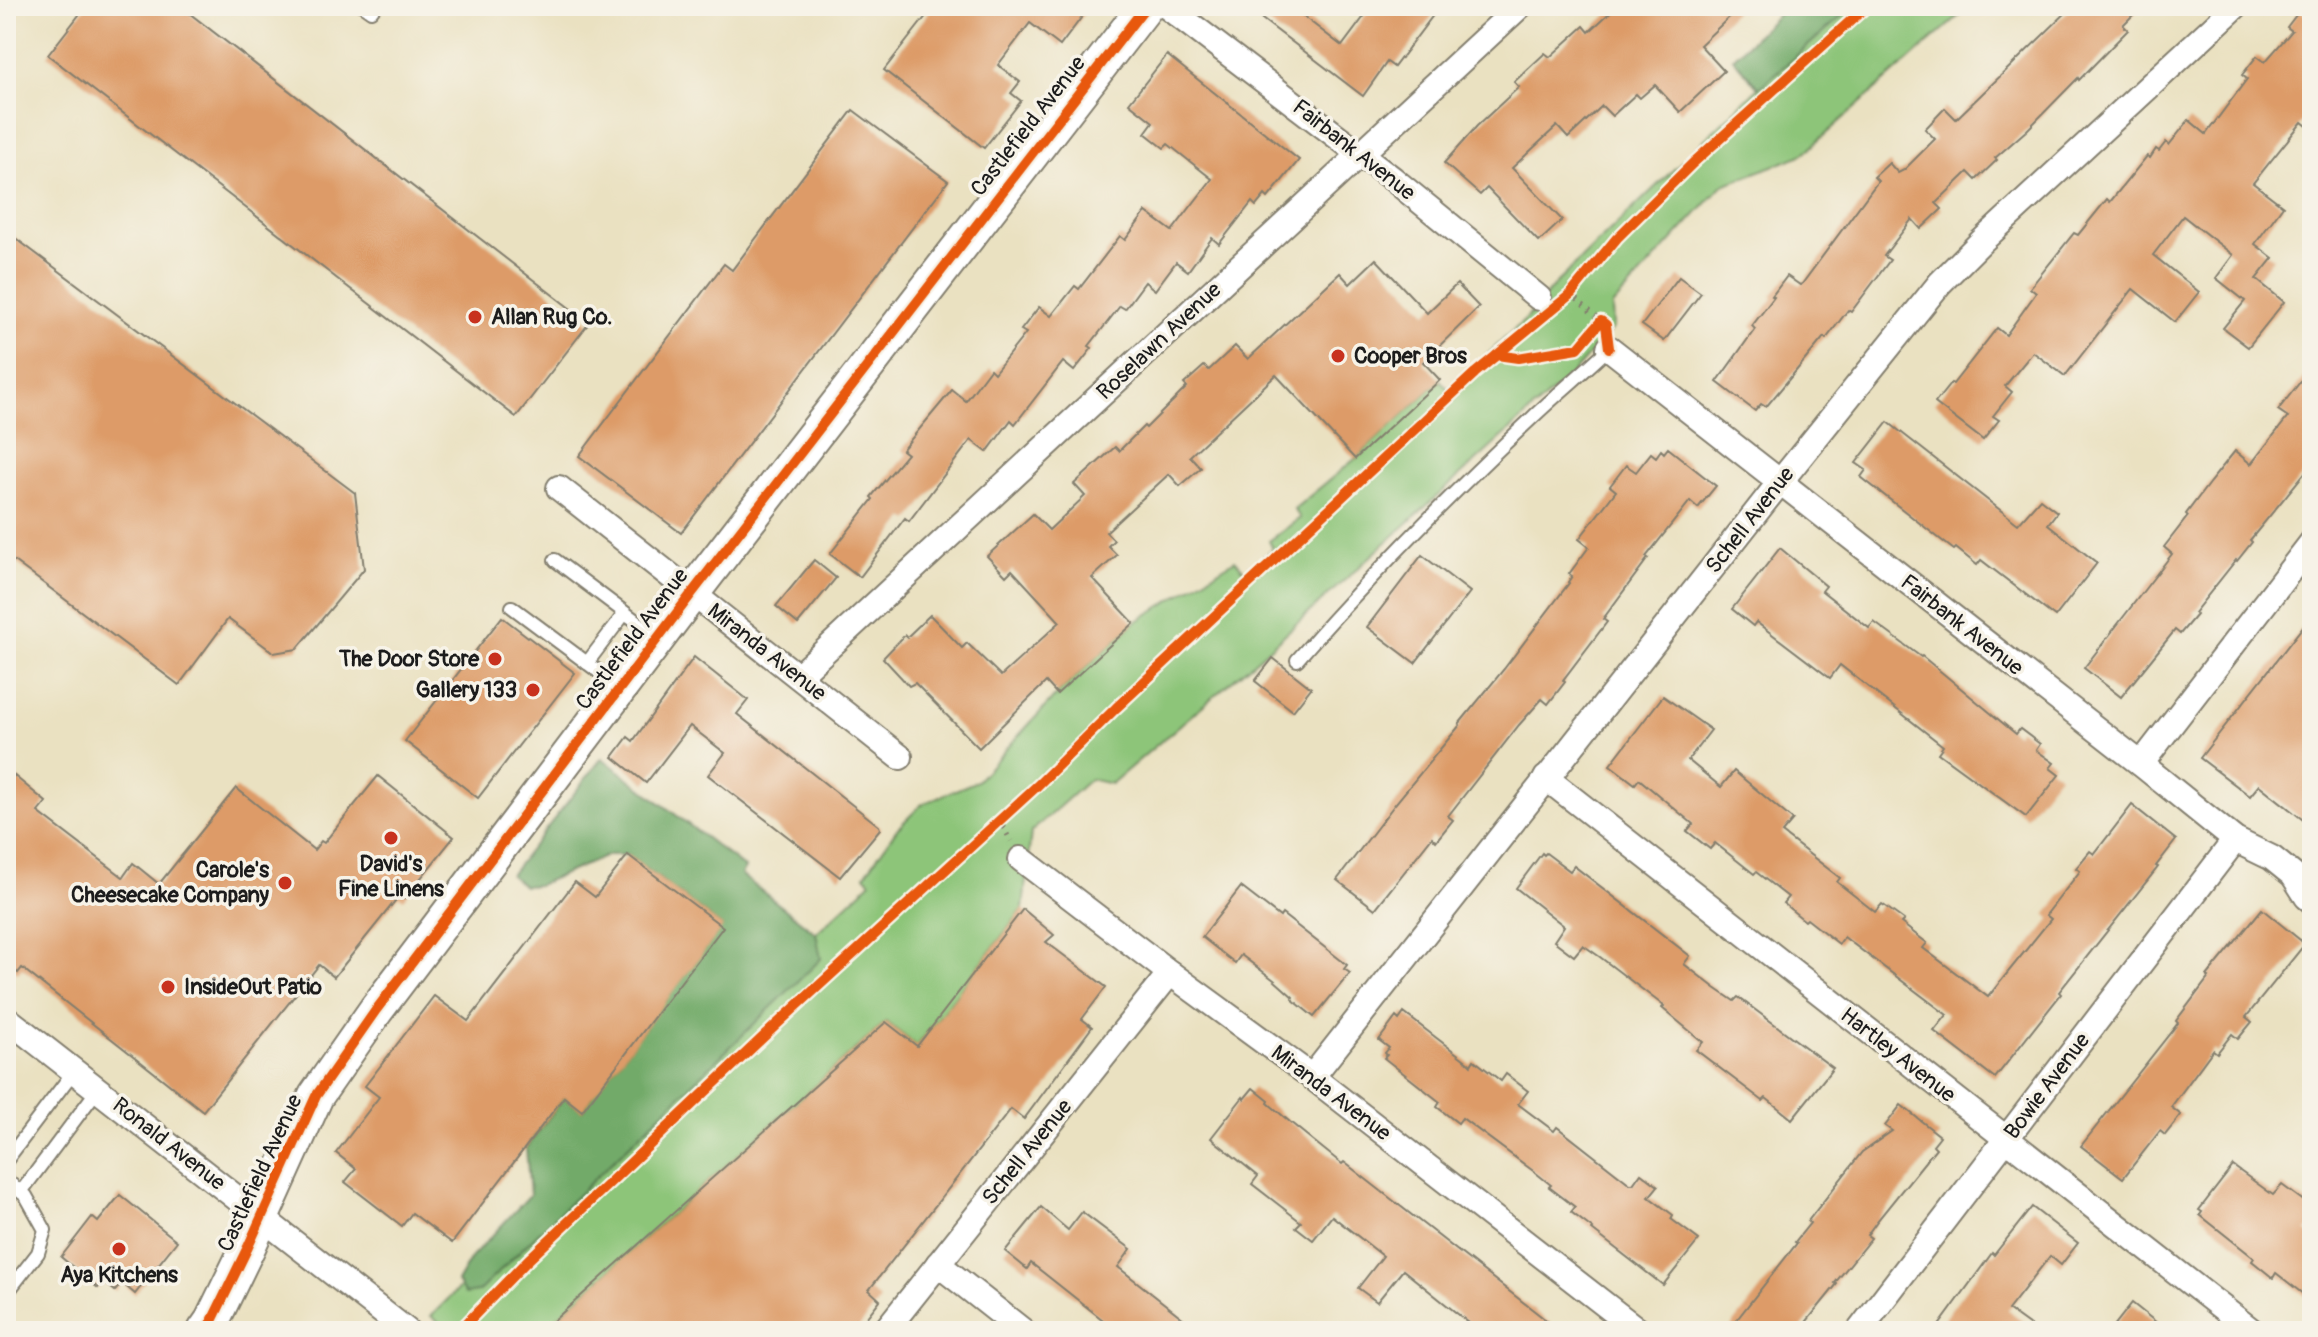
<svg xmlns="http://www.w3.org/2000/svg" width="2318" height="1337" viewBox="0 0 2318 1337" font-family="Pangolin,sans-serif">
	<rect width="100%" height="100%" fill="#f7f3e8"/>
	<filter id="ink" filterUnits="userSpaceOnUse"><feTurbulence type="fractalNoise" baseFrequency=".0125" numOctaves="2"/><feDisplacementMap in="SourceGraphic" scale="16" xChannelSelector="R" yChannelSelector="G"/><feConvolveMatrix kernelMatrix="1 2 1 2 8 2 1 2 1" color-interpolation-filters="sRGB"/></filter>
	<filter id="wash" filterUnits="userSpaceOnUse"><feTurbulence type="fractalNoise" baseFrequency=".006" numOctaves="4" result="noise"/><feDisplacementMap in="SourceGraphic" scale="32" xChannelSelector="R" yChannelSelector="G"/><feGaussianBlur stdDeviation="1.8" result="paint"/><feColorMatrix in="noise" values="0 0 0 0 0 0 0 0 0 0 0 0 0 0 0 0 0 1.4 0 .05"/><feComposite in="paint" operator="in"/></filter>
	<g filter="url(#wash)">
		<rect width="100%" height="100%" fill="#eae1c1"/>
		<!-- green -->
		<path fill="#8dc579" stroke="#54704a" stroke-width="2" d="M1787,6H1970L1802,155L1723,185L1612,306L1613,328L1572,374L1262,655L1111,784L1090,779L1031,832L1023,909L917,1046L886,1022L542,1331H449L431,1316L816,933L871,882L865,875L897,829L922,804L977,781L1057,694L1134,623L1235,560L1247,573L1273,548L1269,541L1300,518L1294,509L1355,459L1440,380L1449,390L1526,319L1557,282L1758,88L1733,58Z"/>
		<!-- forest -->
		<g fill="#72aa69" stroke="#476342" stroke-width="2">
			<path d="M1787,6H1854L1759,88L1733,58Z"/>
			<path d="M602,758L745,868L741,875L816,933L821,959L478,1292L465,1294L457,1282L471,1258L530,1195L526,1148L564,1097L582,1110L722,927L628,855H609L538,885L524,886L510,875Z"/>
		</g>
		<g id="blocks">
			<!-- building -->
			<g fill="#dd9b67">
				<path d="M86,6H180L589,323L516,417L48,55Z"/>
				<path d="M934,6H1090L1060,46L1030,23L998,65L1020,82L1011,93L1021,101L984,148L884,70Z"/>
				<path d="M1245,6H1290L1342,46L1372,6H1440L1394,67L1387,62L1363,96Z"/>
				<path d="M1617,6H1741L1700,45L1724,71L1680,112L1655,85L1640,98L1636,94L1612,116L1602,106L1568,138L1557,126L1512,168L1562,220L1539,242L1487,188L1480,195L1444,163L1477,126L1519,87L1514,82L1545,53L1550,57L1584,26L1589,32Z"/>
				<path d="M2073,6H2142L2123,25L2128,30L2079,80L2078,78L2027,130L1995,158L1997,160L1976,180L1968,172L1936,203L1942,209L1921,229L1912,219L1884,256L1890,260L1851,312L1848,310L1826,339L1824,337L1766,407L1761,404L1755,411L1717,382L1755,329L1752,326L1774,297L1772,296L1787,276L1800,285L1802,284L1878,181L1874,177L1889,163L1898,173L1904,170L1935,139L1925,129L1945,108L1956,119Z"/>
				<path d="M2312,8V130L2302,122L2253,183L2283,206L2255,244L2273,258L2256,279L2284,302L2248,347L2223,328L2245,301L2216,278L2233,255L2183,216L2153,255L2199,292L2175,322L2133,289L2065,376L2033,352L2005,386L2012,392L1993,416L1999,420L1983,440L1935,403L1951,383L1953,384L1997,328L2006,335L2036,293L2030,288L2074,233L2078,235L2107,199L2110,202L2147,156L2150,158L2156,149L2159,151L2166,142L2169,145L2189,120L2206,134L2247,79L2242,75L2257,56L2265,62L2292,31L2287,27L2300,10L2306,15Z"/>
				<path d="M1167,55L1299,160L1268,198L1265,195L1256,206L1252,202L1219,244L1212,238L1188,271L1176,262L1155,290L1145,282L1125,309L1120,306L1089,346L1092,348L1074,371L1063,362L1015,424L1011,420L987,452L971,440L909,521L905,518L860,577L830,554L873,499L871,497L907,454L902,450L952,390L966,401L990,369L994,373L1026,333L1021,330L1039,307L1051,316L1075,286L1079,289L1120,236L1125,240L1146,212L1172,231L1212,179L1168,144L1164,148L1145,133L1153,122L1129,103Z"/>
				<path d="M853,110L948,181L681,533L579,456L724,264L732,270Z"/>
				<path d="M6,231L355,493L364,569L297,649L274,653L228,619L179,685L6,555Z"/>
				<path d="M1376,259L1427,313L1457,284L1479,307L1423,362L1440,380L1355,459L1276,375L1190,456L1201,468L1180,486L1169,474L1106,532L1114,540L1108,546L1117,555L1092,578L1134,623L1057,694L1046,682L979,748L915,683L909,686L883,658L905,635L907,637L930,615L962,648L967,643L1001,676L1060,622L1012,570L1006,576L987,556L1033,514L1049,530L1085,496L1074,484L1115,447L1119,451L1144,426L1146,428L1187,387L1184,384L1204,366L1209,370L1235,346L1248,359L1340,273L1350,284Z"/>
				<path d="M1679,277L1701,293L1664,341L1642,325Z"/>
				<path d="M2312,367V464L2250,540L2252,542L2237,561L2236,560L2194,613L2196,615L2180,634L2175,630L2121,697L2084,668L2172,554L2164,547L2188,516L2186,514L2210,482L2235,451L2251,464L2288,417L2278,410Z"/>
				<path d="M1888,422L2018,524L2040,499L2057,512L2048,524L2097,563L2055,617L1981,560L1977,565L1956,548L1954,550L1861,477L1866,470L1856,463Z"/>
				<path d="M1668,448L1716,486L1698,508L1690,501L1646,557L1648,558L1603,619L1607,622L1563,680L1565,682L1548,704L1542,699L1519,725L1448,816L1453,820L1436,841L1432,837L1375,909L1337,880L1395,804L1460,725L1459,724L1504,669L1569,583L1568,582L1572,576L1569,574L1589,547L1579,539L1616,491L1610,486L1626,465L1636,472L1651,453L1656,457L1661,450L1664,453Z"/>
				<path d="M1780,548L1826,586L1822,591L1869,628L1874,622L1921,657L1922,656L2016,734L2020,729L2040,744L2036,750L2054,763L2050,768L2059,775L2026,817L1938,753L1943,746L1840,665L1830,678L1756,622L1753,626L1732,609Z"/>
				<path d="M1422,555L1470,592L1415,663L1367,627Z"/>
				<path d="M814,560L836,578L798,624L776,606Z"/>
				<path d="M2312,615V827L2259,785L2250,796L2200,758Z"/>
				<path d="M502,617L575,673L478,798L405,741Z"/>
				<path d="M694,657L748,700L737,714L879,826L880,829L840,877L708,775L725,753L690,726L646,783L613,757L628,737L633,741Z"/>
				<path d="M1273,658L1311,688L1293,711L1255,681Z"/>
				<path d="M1663,696L1711,730L1688,760L1721,787L1734,771L1793,820L1782,833L1840,878L1837,882L1875,912L1882,904L1904,920L1901,923L1927,943L1923,948L1988,997L2051,919L2046,915L2080,871L2076,868L2090,851L2094,854L2132,805L2176,840L2156,866L2158,867L2059,992L2061,994L1995,1078L1934,1031L1947,1015L1844,937L1839,944L1807,919L1805,921L1783,903L1788,897L1756,872L1754,874L1715,843L1710,849L1687,831L1693,824L1639,779L1635,784L1610,765Z"/>
				<path d="M6,769L46,802L38,812L123,877L133,863L159,884L236,788L314,850L321,841L324,843L378,776L454,837L404,899L399,896L334,977L319,965L203,1111L22,968L18,973L6,964Z"/>
				<path d="M1542,853L1544,855L1546,853L1570,871L1574,866L1690,956L1684,964L1715,988L1734,1001L1738,997L1833,1068L1792,1119L1766,1098L1763,1101L1696,1050L1703,1042L1662,1008L1664,1006L1600,957L1583,945L1574,956L1554,941L1564,926L1516,888Z"/>
				<path d="M628,855L723,927L582,1111L564,1097L452,1243L412,1213L402,1226L345,1182L356,1169L336,1153L379,1097L365,1086L434,996L468,1021L575,882L595,897Z"/>
				<path d="M1241,887L1280,917L1282,914L1347,965L1344,969L1350,973L1314,1017L1292,999L1293,997L1274,980L1241,955L1235,963L1202,937Z"/>
				<path d="M1023,909L1054,935L1046,942L1106,987L1082,1019L1092,1027L1024,1119L1011,1109L869,1290L880,1300L856,1331H542L886,1022L917,1046Z"/>
				<path d="M2262,909L2305,944L2246,1017L2252,1022L2238,1039L2232,1034L2217,1053L2213,1050L2171,1107L2181,1115L2165,1135L2160,1131L2123,1178L2081,1146L2178,1023L2176,1021L2209,977L2207,976Z"/>
				<path d="M1404,1013L1469,1063L1471,1065L1474,1060L1501,1081L1506,1074L1528,1091L1518,1104L1554,1131L1557,1127L1630,1184H1633L1641,1173L1658,1186L1649,1197L1673,1215L1671,1219L1699,1240L1663,1285L1592,1230L1593,1229L1571,1212L1575,1207L1549,1187L1551,1185L1536,1173L1462,1118L1458,1123L1437,1107L1440,1102L1384,1058L1387,1055L1385,1053L1389,1048L1379,1040L1396,1017L1399,1020Z"/>
				<path d="M1253,1088L1269,1101L1268,1103L1290,1122L1342,1164L1344,1162L1560,1331H1479L1403,1270L1377,1302L1358,1288L1383,1256L1332,1216L1313,1240L1296,1227L1301,1222L1252,1184L1258,1176L1211,1138L1243,1097L1244,1099Z"/>
				<path d="M1901,1105L1940,1136L1933,1145L1936,1148L1877,1221L1867,1235L1871,1238L1835,1283L1837,1284L1799,1331H1728L1797,1243L1795,1242L1810,1223L1808,1221L1862,1152L1892,1131L1885,1126Z"/>
				<path d="M2233,1166L2273,1195L2282,1185L2312,1207V1225L2306,1232L2312,1236V1301L2276,1273L2273,1278L2252,1261L2254,1258L2200,1215L2202,1212L2199,1210Z"/>
				<path d="M120,1195L177,1241L135,1294L122,1283L115,1291L103,1281L98,1288L61,1257L92,1217L98,1222Z"/>
				<path d="M1041,1207L1068,1230L1082,1212L1131,1249L1118,1267L1199,1331H1117L1031,1263L1027,1269L1005,1251Z"/>
				<path d="M2032,1207L2078,1243L2061,1265L2050,1256L2008,1310L2037,1331H1935L1992,1253L1994,1255Z"/>
				<path d="M2132,1303L2167,1331H2110Z"/>
			</g>
		</g>
	</g>
	<g filter="url(#ink)">
		<use href="#blocks" fill-opacity="0" stroke="#837e6e" stroke-width="2"/>
		<g fill="none" stroke-linecap="round" stroke-linejoin="round">
			<!-- lane casing -->
			<g stroke="#837e6e" stroke-width="16">
				<g id="lane">
					<path d="M364,6L371,11L375,6"/>
					<path d="M555,560L656,636"/>
					<path d="M512,607L618,686"/>
					<path d="M1297,660C1371,575 1450,495 1532,418C1557,394 1584,372 1609,348"/>
					<path d="M587,663L625,613"/>
					<path d="M6,1161L74,1071"/>
					<path d="M6,1180L26,1196L45,1230L38,1253L6,1294"/>
					<path d="M21,1192L98,1089"/>
				</g>
			</g>
			<!-- street casing -->
			<g stroke="#837e6e" stroke-width="28">
				<g id="street">
					<path d="M1166,6L1393,179L1539,298"/>
					<path d="M1609,348L2141,764L2235,840L2272,858L2293,875L2307,897L2312,901"/>
					<path d="M559,488L900,757"/>
					<path d="M798,676L1520,6"/>
					<path d="M2141,764L2312,542"/>
					<path d="M1546,778L2252,1331"/>
					<path d="M1021,859L1170,973L1312,1077L1639,1331"/>
					<path d="M6,1018L407,1331"/>
					<path d="M1312,1077L1780,482L1940,283L1982,241L2236,6"/>
					<path d="M938,1264L1023,1331"/>
					<path d="M885,1331L1170,973"/>
					<path d="M1859,1331L2235,840"/>
				</g>
			</g>
			<!-- secondary casing -->
			<g stroke="#837e6e" stroke-width="38">
				<path id="secondary" d="M205,1331L212,1321L248,1247L316,1096L376,1010L692,593L1146,6"/>
			</g>
			<!-- path -->
			<g stroke="#837e6e" stroke-width="5" stroke-dasharray="2 6" stroke-linecap="butt">
				<path d="M1571,294L1601,321"/>
				<path d="M999,820L1011,841"/>
			</g>
			<!-- lane -->
			<use href="#lane" stroke="#fff" stroke-width="12"/>
			<!-- street -->
			<use href="#street" stroke="#fff" stroke-width="24"/>
			<!-- secondary -->
			<use href="#secondary" stroke="#fff" stroke-width="34"/>
			<!-- cycleway casing -->
			<g stroke="#f7f3e8" stroke-width="15">
				<g id="cycleway">
					<path d="M1497,355L1518,358L1578,348L1601,321L1606,325L1609,348"/>
					<path d="M205,1331L212,1321L248,1247L316,1096L376,1010L692,593L1146,6"/>
					<path d="M459,1331L527,1261L776,1025L1037,786L1116,708L1475,373L1571,294L1617,238L1693,163L1867,6"/>
				</g>
			</g>
			<!-- cycleway -->
			<use href="#cycleway" stroke="#e8590c" stroke-width="10"/>
		</g>
	</g>
	<!-- markers -->
	<g fill="#c8321e" stroke="#f7f3e8" stroke-width="3">
		<circle cx="475" cy="317" r="8"/>
		<circle cx="1338" cy="356" r="8"/>
		<circle cx="495" cy="659" r="8"/>
		<circle cx="533" cy="690" r="8"/>
		<circle cx="391" cy="838" r="8"/>
		<circle cx="285" cy="883" r="8"/>
		<circle cx="168" cy="987" r="8"/>
		<circle cx="119" cy="1249" r="8"/>
	</g>
	<g text-anchor="middle" dominant-baseline="central" stroke-width="7" stroke-linejoin="round" paint-order="stroke">
		<!-- street labels -->
		<g font-size="22" fill="#1c1c1c" stroke="#f7f3e8">
			<text transform="translate(1028 126) rotate(-52)">Castlefield Avenue</text>
			<text transform="translate(1354 150) rotate(38)">Fairbank Avenue</text>
			<text transform="translate(1159 341) rotate(-43)">Roselawn Avenue</text>
			<text transform="translate(1750 520) rotate(-52)">Schell Avenue</text>
			<text transform="translate(1962 625) rotate(38)">Fairbank Avenue</text>
			<text transform="translate(632 639) rotate(-53)">Castlefield Avenue</text>
			<text transform="translate(767 652) rotate(38)">Miranda Avenue</text>
			<text transform="translate(1898 1055) rotate(38)">Hartley Avenue</text>
			<text transform="translate(2047 1086) rotate(-53)">Bowie Avenue</text>
			<text transform="translate(1331 1093) rotate(37)">Miranda Avenue</text>
			<text transform="translate(169 1144) rotate(38)">Ronald Avenue</text>
			<text transform="translate(1027 1152) rotate(-51)">Schell Avenue</text>
			<text transform="translate(260 1173) rotate(-65)">Castlefield Avenue</text>
		</g>
		<!-- poi labels -->
		<g font-size="22" font-weight="bold" fill="#1c1c1c" stroke="#f7f3e8" text-anchor="start">
			<text x="491" y="317">Allan Rug Co.</text>
			<text x="1354" y="356">Cooper Bros</text>
			<text x="479" y="659" text-anchor="end">The Door Store</text>
			<text x="517" y="690" text-anchor="end">Gallery 133</text>
			<text x="391" y="864" text-anchor="middle">David's<tspan x="391" dy="25">Fine Linens</tspan></text>
			<text x="269" y="870" text-anchor="end">Carole's<tspan x="269" dy="25">Cheesecake Company</tspan></text>
			<text x="184" y="987">InsideOut Patio</text>
			<text x="119" y="1275" text-anchor="middle">Aya Kitchens</text>
		</g>
	</g>
	<!-- margin -->
	<rect width="2318" height="1337" fill="none" stroke="#f7f3e8" stroke-width="32"/>
</svg>
